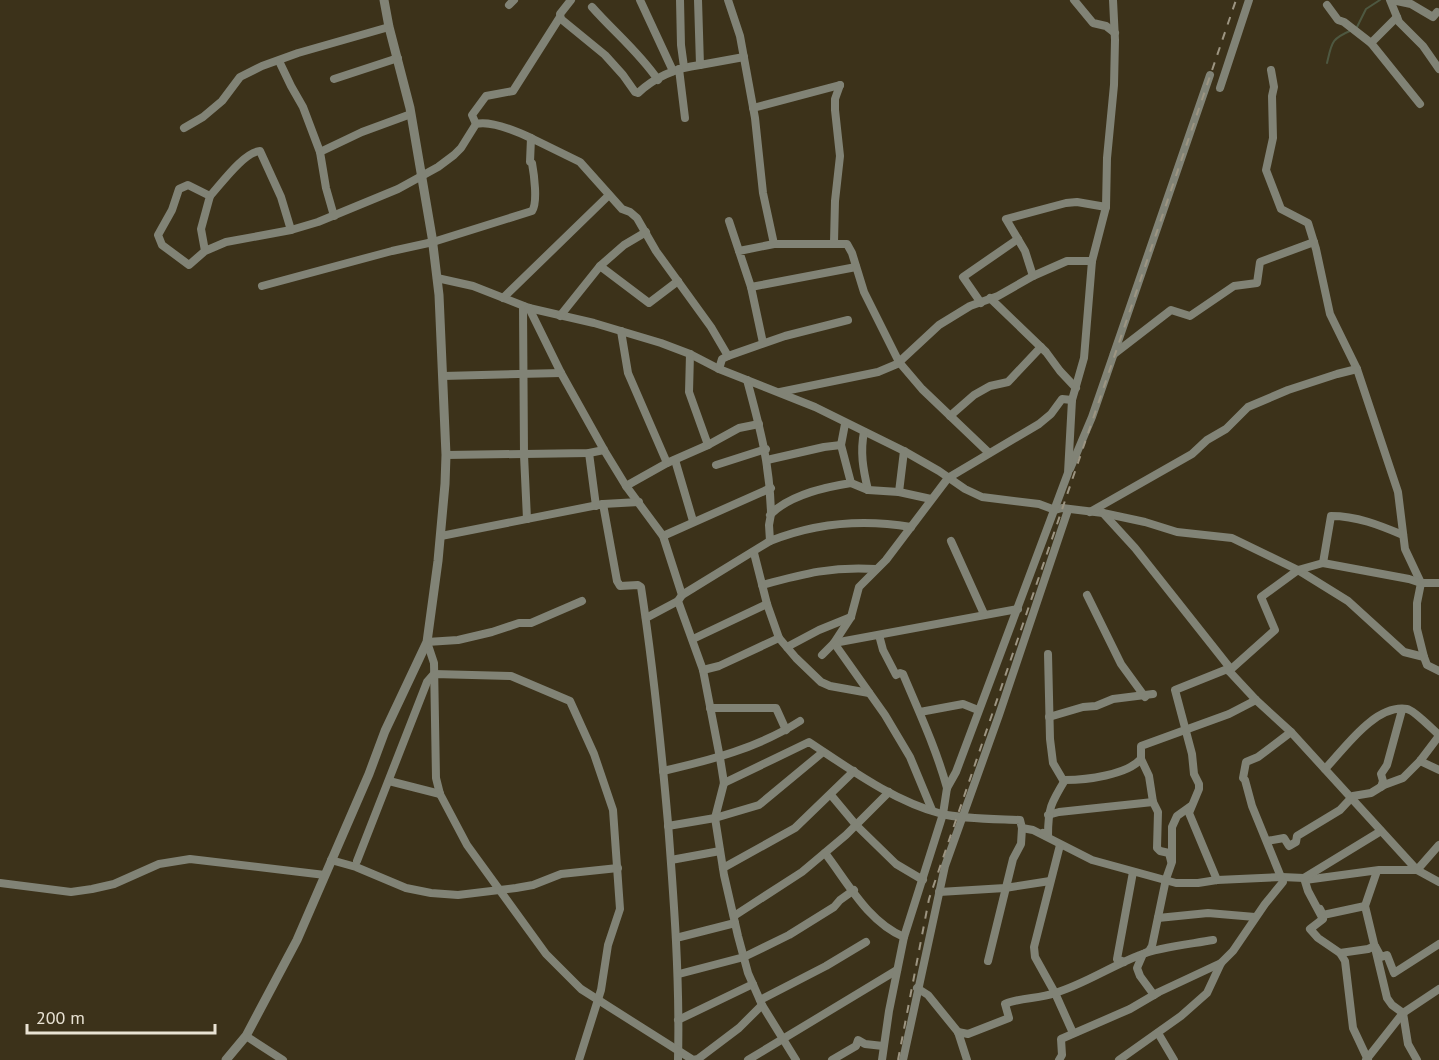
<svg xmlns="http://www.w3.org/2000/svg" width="1439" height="1060" viewBox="0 0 1439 1060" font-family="'PT Sans',sans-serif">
	<rect width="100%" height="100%" fill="#3c321a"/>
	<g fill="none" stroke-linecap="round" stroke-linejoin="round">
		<!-- stream -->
		<g stroke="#4e5841" stroke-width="2">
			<path d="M1357,27L1366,9L1380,0"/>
			<path d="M1327,63C1332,42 1331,39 1352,30"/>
		</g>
		<!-- minor -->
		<g stroke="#818376" stroke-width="8">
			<path d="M571,0L560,14L561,19L605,55L623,75L635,92L638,93C655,77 676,68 700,65"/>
			<path d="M640,0L673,71"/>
			<path d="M680,0L681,45L684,67"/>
			<path d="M698,0L700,65L744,57"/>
			<path d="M728,0L740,36L755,118L763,193L774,244"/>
			<path d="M1074,0L1093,23L1106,26L1115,33"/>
			<path d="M1390,0L1399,22L1423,46L1439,69"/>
			<path d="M1392,0L1411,4L1433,17L1437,12"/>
			<path d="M509,5L514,0"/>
			<path d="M1327,5L1338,20L1344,22L1371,43"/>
			<path d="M592,7C614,32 639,52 658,80"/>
			<path d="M1397,17L1371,43L1420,104"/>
			<path d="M279,61L291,86L303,107L320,152"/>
			<path d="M679,69L685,118"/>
			<path d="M1271,70L1274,87L1272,96L1273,138L1266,170L1281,209L1308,223L1316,249L1330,314L1357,369L1398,492L1405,549L1421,583L1417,603V629L1424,657"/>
			<path d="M334,79L398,58"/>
			<path d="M1220,88L1249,0"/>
			<path d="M753,108L840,85"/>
			<path d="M476,124L472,115L486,96L513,91L560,17"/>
			<path d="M184,128L203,117L222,101L240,77L262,66L298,53L389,27"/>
			<path d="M210,196C221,184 244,152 260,151L281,197L291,230"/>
			<path d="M334,216L326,188L320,152L362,132L411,114"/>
			<path d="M729,221L739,251"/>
			<path d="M834,242L835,201L840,156L835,110V99L840,85"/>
			<path d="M205,251L201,229L210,196L188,185L179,189L172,210L158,235L162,245L189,265L205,251L226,242L291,230L318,222L398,189L438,167L454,155L461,148L476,124C490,120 518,132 531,138"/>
			<path d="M600,266L624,245L646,232"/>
			<path d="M1033,276L1025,251L1006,219L1066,203L1077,202L1106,207"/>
			<path d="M437,278L473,286L529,308L594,323L661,343L690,354L719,369L815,407L904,451L939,471L965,489L982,497L1039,504L1055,510L1062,508L1103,513L1145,522L1177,532L1232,538L1298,570L1348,601L1404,652L1424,657L1427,665L1439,671"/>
			<path d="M262,286L392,251L433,242L532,211C538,203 534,174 532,163L530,162L531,138L580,162L622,209L630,212L637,218L656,251L711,327L728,356"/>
			<path d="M751,287L856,267"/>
			<path d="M503,298L609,195"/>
			<path d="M990,298L1046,352L1060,371L1076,388"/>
			<path d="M981,303L963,277L1018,239"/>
			<path d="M523,306L524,455L527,519"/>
			<path d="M529,308L561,373L604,450L626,486L663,536L682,595L678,601L703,670L720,758L724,783L715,818L724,875L738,936L748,973L762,1005L796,1060"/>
			<path d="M560,316L600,266L649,303L678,281"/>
			<path d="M621,331L628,373L667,463"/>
			<path d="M763,343L751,287L739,251L774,244H847L852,253L864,292L899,362L922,389L989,453"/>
			<path d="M1114,354L1171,310L1190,316L1234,286L1257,283L1260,262L1314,242"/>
			<path d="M719,369L722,359L728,356L785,336L848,320"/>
			<path d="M443,376L561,373"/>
			<path d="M747,380C760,428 770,464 771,514C790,495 825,487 851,483L841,445L845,424"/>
			<path d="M780,392L878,372L897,364L939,325L970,306L998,296L1033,276L1067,261H1092"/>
			<path d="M950,416L974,395L990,386L1008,382L1041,347"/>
			<path d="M864,432C860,452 863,469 868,490"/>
			<path d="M708,445L739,428L759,424"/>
			<path d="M589,453L596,506"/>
			<path d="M446,455L589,453L604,450"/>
			<path d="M675,460L693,521"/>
			<path d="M767,460L824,447L841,445"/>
			<path d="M716,465L766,449"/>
			<path d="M1070,469L1092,417L1210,75"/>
			<path d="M851,483L868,490L899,492L931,499"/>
			<path d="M626,486L667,463L708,445L689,392L690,354"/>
			<path d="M899,492L904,451"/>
			<path d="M603,504L639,502"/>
			<path d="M1090,512L1192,454L1207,440L1226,429L1248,407L1288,390L1337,374L1357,369"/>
			<path d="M1103,513L1135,548L1230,668L1229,671L1256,700L1291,732L1417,870L1439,882"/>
			<path d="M770,515L771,514L769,525L770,541C815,523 864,519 911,527"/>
			<path d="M441,536L603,504L617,581L620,586L638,585L641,587C653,665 661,744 668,823C674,902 680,981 678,1060"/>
			<path d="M663,536L771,488"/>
			<path d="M951,541L984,614"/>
			<path d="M754,553L767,604L779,638L796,658L821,682L830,686L869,693"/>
			<path d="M1323,563L1331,516C1357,516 1379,525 1403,535"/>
			<path d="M762,585C803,574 832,566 876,569"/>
			<path d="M682,595L770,541"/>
			<path d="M1087,595L1121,664L1145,697"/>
			<path d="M582,601L531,623H519L492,632L458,640L427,642L434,663L436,778L440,794L467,845L546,954L581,989L693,1060L698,1059L739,1028L762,1005"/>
			<path d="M646,618L678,601"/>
			<path d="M879,635L883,650L896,675L900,673L903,674C919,712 936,748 947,788"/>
			<path d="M693,639L767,604"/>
			<path d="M787,647L819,630L851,617"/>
			<path d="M1048,654L1050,739L1053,763L1063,780H1065"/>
			<path d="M822,655L834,643L1018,609"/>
			<path d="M703,670L719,666L779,638"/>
			<path d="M1229,671L1275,630L1261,597L1298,570L1323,563L1409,579L1421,583H1439"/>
			<path d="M710,708H776L786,730"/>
			<path d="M920,712L963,704L978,710"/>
			<path d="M1049,717L1083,707L1096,706L1113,699L1153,694"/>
			<path d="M1141,759L1149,776L1153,802L1158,812L1157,848L1160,851L1169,853L1171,861"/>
			<path d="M1420,761L1439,770"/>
			<path d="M1325,769C1345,748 1375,704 1407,709C1414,710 1432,729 1439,735"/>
			<path d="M663,771C711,760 758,748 800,721"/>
			<path d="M389,781L440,794"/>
			<path d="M724,783L809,742C850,769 893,801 942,814C963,819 997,819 1020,820L1022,828L1033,830L1092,860L1176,883H1198L1217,880L1282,877L1304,878L1305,880L1379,870H1417L1439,845"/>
			<path d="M1381,787L1383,781L1381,774L1387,765L1402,710"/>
			<path d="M831,795L856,825L896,864L923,880"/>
			<path d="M932,810L910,757L885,715L834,643L851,617L859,587L886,560L948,478L1039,424L1051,414L1062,399L1072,400"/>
			<path d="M1048,815L1059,812L1153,802"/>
			<path d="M668,826L715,818L759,805L823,752"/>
			<path d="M1043,833L1048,836C1048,808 1051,803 1065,780C1086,780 1127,775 1141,759V746L1229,714L1256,700"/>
			<path d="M1267,841L1284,838L1289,846L1296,842L1297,836L1340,810L1353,796L1371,793L1384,785L1403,778L1420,761L1439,736"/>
			<path d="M1060,845L1034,947L1035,957L1055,993L1073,1033"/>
			<path d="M825,853C848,883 868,922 904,937"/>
			<path d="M331,860L356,867L406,888L431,893L458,895L516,888L533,885L561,874L618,868"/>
			<path d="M671,860L720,851"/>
			<path d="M357,861L427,682L434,674L511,676L570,701L594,754L613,810L620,909L608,945L601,990L579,1060"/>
			<path d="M723,868L795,828L854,771"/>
			<path d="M1377,871L1365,906L1387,998L1392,1005L1403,1013L1408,1044L1417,1060"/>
			<path d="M1217,880L1189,813L1199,789V784L1194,774L1192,754L1175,690L1230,668"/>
			<path d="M0,883L71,892L92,889L114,884L159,864L190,859L325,875"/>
			<path d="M939,892L1005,888L1050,881"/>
			<path d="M1320,909L1323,915L1365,906"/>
			<path d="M734,916L802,872L846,835L889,792"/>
			<path d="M1158,918L1208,913L1255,917"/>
			<path d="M676,938L735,923"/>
			<path d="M1340,953L1318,938L1310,929L1323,919L1308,891L1304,878L1381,831"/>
			<path d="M988,961L1013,859L1021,844L1022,828"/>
			<path d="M1124,962L1117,959L1133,872"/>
			<path d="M679,974L744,957L789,935L834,907L840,900L854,890"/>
			<path d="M917,988L928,995L958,1032L967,1060"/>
			<path d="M1154,995L1140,976L1137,968L1143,954L1149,951L1152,946L1166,879L1172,862V827L1177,816L1191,806"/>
			<path d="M760,1000L826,966L866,942"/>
			<path d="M678,1020L753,984"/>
			<path d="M958,1032L968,1034L1009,1018L1005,1004C1021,997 1039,999 1055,993C1085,984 1111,966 1140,955C1159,947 1191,944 1213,940"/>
			<path d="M1158,1033L1174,1060"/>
			<path d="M246,1036L283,1060"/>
			<path d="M748,1060L897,970"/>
			<path d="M832,1060L856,1046L858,1040L865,1044L883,1046"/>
			<path d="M882,1060L889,1011L904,937L943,814L947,788L956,772L1068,473L1072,400L1084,358L1092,261L1106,207L1107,158L1114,85L1115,40L1113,0"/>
			<path d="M903,1060L945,866L999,715L1068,510"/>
			<path d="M1059,1060L1062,1055L1061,1039L1130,1009L1159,992L1221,963"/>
			<path d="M1119,1060L1181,1016L1207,993L1221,963L1233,951L1265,904L1283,882L1252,806L1245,780L1243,778L1246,762L1258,757L1291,732"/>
			<path d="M1366,1060L1403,1013L1439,989"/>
			<path d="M1368,1060L1353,1028L1345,961L1340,953L1368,949L1375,946L1381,957L1387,955L1394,973L1439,944"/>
		</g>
		<!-- tertiary -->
		<path stroke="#818376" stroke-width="9" d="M226,1060L246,1036L297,940L369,774L385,731L427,642L438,561L445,484L446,455L439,295L432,237L410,108L389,27L384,0"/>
		<!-- rail -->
		<path stroke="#9d9582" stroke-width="2" stroke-dasharray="8 8" stroke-linecap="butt" d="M898,1060L929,899L1236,0"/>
	</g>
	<!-- scale -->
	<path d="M27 1024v9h188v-9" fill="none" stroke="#e9e3d4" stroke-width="3"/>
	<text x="36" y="1024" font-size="18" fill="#e9e3d4" stroke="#3c321a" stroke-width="4.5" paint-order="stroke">200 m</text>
</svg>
